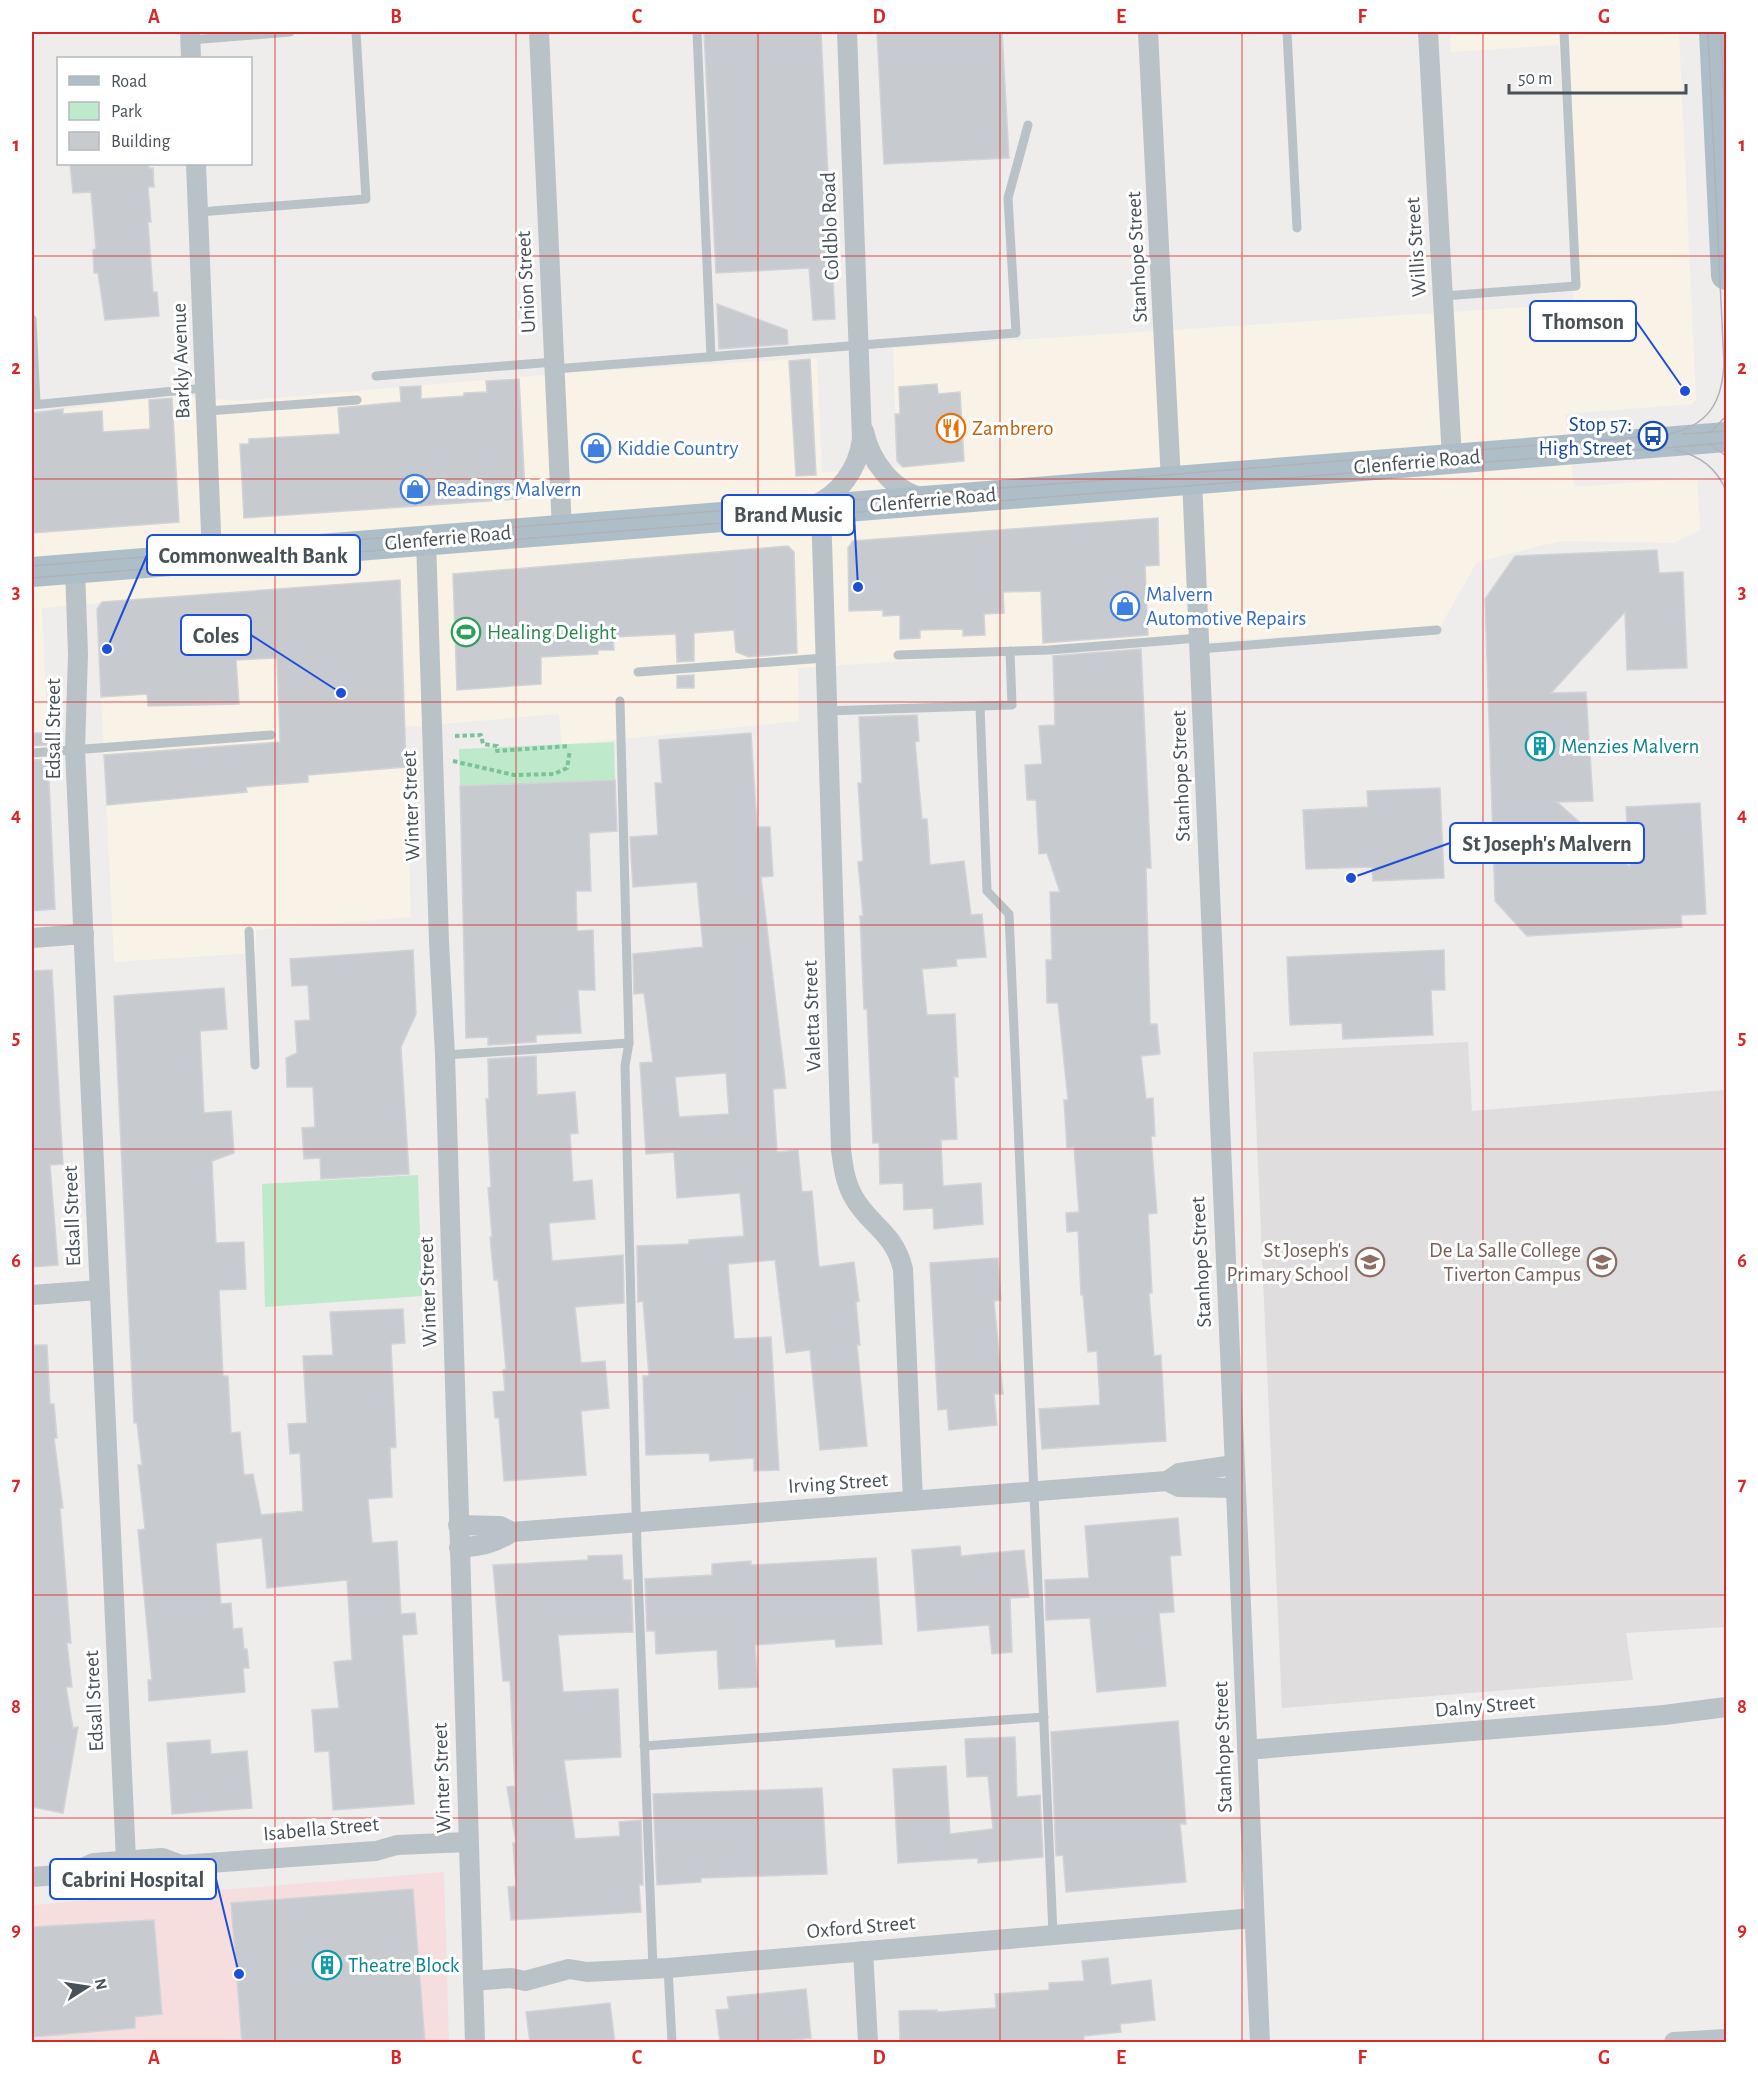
<svg xmlns="http://www.w3.org/2000/svg" width="1758" height="2074" viewBox="0 0 1758 2074" font-family="'Alegreya Sans',sans-serif">
	<rect width="100%" height="100%" fill="#efecec"/>
	<!-- commercial -->
	<path fill="#f9f2e6" d="M1450,32H1679L1696,399L1692,404L1565,414L1574,487L1697,478L1700,530L1674,543L1560,541L1477,562L1440,627L798,668L799,721L562,745L559,714L405,727L411,917L256,930V953L114,962L97,609L101,603L42,608L55,909L32,911V413L172,396L238,401L579,372L817,358L822,473L902,467L897,461L893,348L1574,304L1559,45L1451,52Z"/>
	<!-- education -->
	<path fill="#e0ddde" d="M1468,1042L1472,1111L1726,1090V1627L1626,1633L1633,1680L1282,1708L1253,1052Z"/>
	<!-- medical -->
	<path fill="#f7dede" d="M444,1872L449,2042H32V1905Z"/>
	<!-- green -->
	<g fill="#bee9cb">
		<path d="M614,742L615,780L460,786L459,749Z"/>
		<path d="M418,1175L422,1296L265,1307L262,1184Z"/>
	</g>
	<!-- building -->
	<g fill="#c7cacf" stroke="#d1d3d7" stroke-width="1.5" fill-rule="evenodd">
		<path d="M704,32H821L835,319L813,320L809,268L716,273Z"/>
		<path d="M877,32H1002L1009,158L884,164Z"/>
		<path d="M70,164H148L149,168H153L154,187H148L151,222H148L153,292H157L159,316L105,320L98,273H94L93,250L96,249L91,192L73,193Z"/>
		<path d="M717,304L787,330L788,344L719,349Z"/>
		<path d="M810,359L816,475L796,476L789,361Z"/>
		<path d="M519,379L525,491L519,499L244,518L240,444H249V439L340,434L338,408L401,402L400,387L421,386V399L464,396V393L487,392L486,381Z"/>
		<path d="M937,384L938,394L960,392L964,461L903,467L897,461L895,414H900L899,387Z"/>
		<path d="M172,398L179,522L32,533V413L63,409V414L102,411L103,432L150,429L149,400Z"/>
		<path d="M1158,518L1159,565L1145,566L1148,635L1043,643L1041,591L1003,592L1004,613L984,614L985,635L963,636V629L920,630V638L900,639V615L883,616V610L849,611L848,548L853,541Z"/>
		<path d="M788,546L794,552L797,653L749,657L736,652L734,630L694,633V661L677,662L676,634L613,637L614,650H598V654L541,657V684L457,690L453,574Z"/>
		<path d="M1657,550L1659,573L1683,572L1687,668L1627,670L1625,612L1551,693L1586,692L1593,801L1557,802L1630,867L1626,807L1700,803L1706,914L1681,915L1682,927L1527,936L1495,901L1485,599L1515,556Z"/>
		<path d="M400,580L406,767L308,775V782L246,787L247,792L107,805L104,755L280,742L277,658L236,660L239,704L148,706L147,694L101,697L97,609L102,602Z"/>
		<path d="M1141,649L1151,868H1146L1150,1024H1157L1160,1054L1141,1056L1146,1099L1153,1098L1155,1136H1151L1157,1213L1148,1214L1152,1293H1149L1154,1356L1161,1355L1166,1441L1042,1449L1039,1409L1100,1405L1097,1351L1088,1352L1083,1295H1081L1078,1231L1067,1232L1066,1213L1079,1212L1074,1147L1067,1148L1064,1100H1068L1058,1003H1047L1046,960H1052L1050,892H1060L1047,853L1039,854L1036,800H1027L1025,765L1042,764L1039,726L1055,725L1053,656Z"/>
		<path d="M694,675V688H677V676Z"/>
		<path d="M917,715L919,741L915,742L922,819H927L930,865L964,861L971,915L982,914L986,957L956,959L957,966L922,969L927,1015L955,1014L958,1077H954L957,1139L941,1140L943,1186L981,1183L983,1224L934,1229L933,1208L904,1210L903,1183L880,1184L879,1143H873L867,1009H864L860,916H863L858,862L863,861L858,783H862L859,717Z"/>
		<path d="M32,733H47L48,745L32,746Z"/>
		<path d="M751,733L757,827H770L773,876L761,877L786,1088L773,1089L777,1152L798,1150L802,1192L812,1191L819,1267L854,1262L859,1301L856,1302L860,1345H857L867,1446L820,1450L810,1350L786,1353L775,1260L728,1264L734,1339L771,1337L779,1470L754,1471V1458L710,1461L709,1453L646,1455L643,1376H649L643,1301L638,1302L637,1246L689,1244V1240L744,1236L740,1193L677,1198L674,1152L646,1154L640,1063L653,1062L644,993L634,994L633,954L703,947L697,882L633,887L630,837L658,835L655,783H662L659,740ZM726,1073L729,1114L679,1117L675,1077Z"/>
		<path d="M48,759L55,909L32,911V760Z"/>
		<path d="M615,780L617,831L589,833L591,891H576L577,931L593,930L595,990H578L581,1033L536,1035V1042L488,1045V1037L466,1038L460,786Z"/>
		<path d="M1440,788L1444,878L1373,881L1372,867L1306,869L1303,810L1368,807L1367,791Z"/>
		<path d="M413,950L416,1014L401,1047L409,1174L321,1179L320,1158L304,1159L302,1128L315,1127L313,1087H287L286,1058L297,1053L295,1021L310,1020L308,985L292,986L290,959Z"/>
		<path d="M1444,950L1445,990H1431L1433,1035L1343,1039L1342,1023L1290,1025L1287,957Z"/>
		<path d="M52,970L63,1164L50,1165L58,1265L32,1267V971Z"/>
		<path d="M224,988L227,1029L200,1031L204,1113L231,1111L234,1153L212,1161L216,1243L244,1242L246,1289L219,1290L223,1376H228L231,1433L240,1432L244,1475L253,1474L261,1515L303,1511L300,1453L290,1454L288,1424L307,1423L303,1356L333,1355L330,1312L403,1309L405,1343L391,1344L396,1447L390,1448L392,1497L368,1499L372,1543L397,1541L401,1614L415,1613L417,1634L402,1635L414,1804L333,1810L329,1751L315,1752L312,1710L339,1708L334,1662L352,1660L347,1580L267,1588L262,1538L216,1543L221,1604L231,1603L233,1629L242,1628L244,1649H247L249,1668H243L245,1692L149,1701L148,1680H152L138,1530L145,1529L138,1465H142L137,1423H134L114,996Z"/>
		<path d="M536,1056L537,1095L575,1092L578,1133L570,1134L573,1182L592,1180L595,1219L549,1223L552,1261L623,1255L624,1303L575,1307L581,1363L605,1361L609,1408L581,1411L586,1475L504,1481L499,1418H495L493,1392L505,1391L503,1370L506,1369L498,1280H494L490,1237H492L488,1188L491,1187L486,1099H489L488,1059Z"/>
		<path d="M998,1258L1001,1300L994,1301L1003,1394H994L997,1425L949,1430L947,1409L938,1410L930,1263Z"/>
		<path d="M32,1345H47L50,1404H54L57,1438H54L63,1508H60L71,1643H67L72,1687H66L73,1728L78,1727L63,1813L32,1807Z"/>
		<path d="M1178,1518L1181,1555L1170,1556L1174,1612L1159,1613L1166,1686L1097,1692L1090,1618L1046,1620L1045,1580L1089,1578L1085,1526Z"/>
		<path d="M960,1546L961,1556L1024,1550L1029,1597L1010,1598L1012,1652L992,1654L989,1625L918,1631L912,1550Z"/>
		<path d="M622,1555L623,1580H631L633,1632L558,1635L563,1692L618,1689L621,1757L564,1760L575,1839L620,1836L619,1822L641,1820L643,1885H639L641,1912L511,1920L508,1887L516,1886L513,1843H516L507,1787L515,1786L510,1681H503L493,1565L588,1560V1556Z"/>
		<path d="M876,1558L882,1644L836,1647L835,1639L755,1645L758,1687L719,1689L717,1650L656,1654L655,1631H647L645,1579L712,1575V1564L751,1561V1565Z"/>
		<path d="M1178,1721L1186,1824H1180L1186,1882L1066,1892L1063,1855L1056,1856L1051,1732Z"/>
		<path d="M1015,1737L1017,1797L1040,1795L1043,1857L978,1863V1858L898,1863L893,1769L946,1766L950,1834L993,1829L988,1776L967,1777L965,1739Z"/>
		<path d="M210,1740L211,1754L247,1751L252,1808L172,1814L167,1743Z"/>
		<path d="M822,1788L827,1874L701,1878V1882L657,1885L653,1794Z"/>
		<path d="M413,1889L425,2043H242L231,1903Z"/>
		<path d="M154,1920L162,2014L135,2017V2028L32,2037V1927Z"/>
		<path d="M1108,1958L1111,1985L1151,1980L1155,2020L1120,2024L1121,2032L1084,2036V2043H900L899,2011L937,2010V2012L996,2008L995,1994L1049,1990V1983L1084,1981L1082,1961Z"/>
		<path d="M806,1989L811,2038L770,2043H720L716,2010L729,2009L727,1997Z"/>
		<path d="M610,2003L615,2043H530L526,2012Z"/>
	</g>
	<g fill="none" stroke-linecap="round" stroke-linejoin="round">
		<!-- path -->
		<g stroke="#7ac399" stroke-width="4" stroke-dasharray="4.5 3" stroke-linecap="butt">
			<path d="M455,736L481,735L483,744L497,746V751L570,746"/>
			<path d="M453,761L514,775L554,774L567,768L570,750"/>
		</g>
		<!-- service -->
		<g stroke="#b9c2c7" stroke-width="9">
			<path d="M697,32L711,357"/>
			<path d="M1287,32L1297,228"/>
			<path d="M190,40L290,32"/>
			<path d="M199,212L366,199L356,32"/>
			<path d="M1444,296L1576,286L1564,32"/>
			<path d="M32,319L36,404"/>
			<path d="M554,369L1016,333L1008,198L1028,125"/>
			<path d="M376,376L554,362"/>
			<path d="M32,405L205,388"/>
			<path d="M207,411L357,400"/>
			<path d="M1199,649L1437,630"/>
			<path d="M898,655L1049,650L1199,638"/>
			<path d="M638,672L824,658"/>
			<path d="M620,701L629,1043L625,1066L637,1548L653,1969"/>
			<path d="M980,706L1012,705L1010,651"/>
			<path d="M826,711L980,706L987,891L1009,914L1053,1934"/>
			<path d="M32,753L271,735"/>
			<path d="M249,931L255,1065"/>
			<path d="M445,1055L629,1043"/>
			<path d="M644,1746L1044,1717"/>
			<path d="M668,1968L672,2042"/>
		</g>
		<!-- minor -->
		<g stroke="#b9c2c7" stroke-width="20">
			<path d="M190,32L191,58"/>
			<path d="M539,32L562,530"/>
			<path d="M1148,32L1171,481"/>
			<path d="M1428,32L1452,459"/>
			<path d="M196,164L212,557"/>
			<path d="M864,431C870,461 893,492 925,498"/>
			<path d="M1192,479L1260,2042"/>
			<path d="M813,506C840,494 858,469 862,439L847,32"/>
			<path d="M821,509L841,1150C843,1165 845,1182 853,1196C869,1226 893,1230 903,1269L913,1501"/>
			<path d="M426,540L439,942L445,1055L475,2042"/>
			<path d="M75,569L78,654L75,750L126,1860L125,1868L111,1880"/>
			<path d="M32,938L84,934"/>
			<path d="M32,1295L99,1290"/>
			<path d="M1167,1481L1179,1487L1235,1488"/>
			<path d="M458,1525L500,1526L512,1532"/>
			<path d="M459,1548C479,1546 495,1544 512,1532L1167,1481L1179,1473L1234,1465"/>
			<path d="M1247,1750L1664,1715L1726,1707"/>
			<path d="M69,1874L94,1882L164,1876L177,1865"/>
			<path d="M32,1877L69,1874L94,1863L162,1858L181,1865L376,1851L397,1845L468,1842"/>
			<path d="M863,1951L868,2042"/>
			<path d="M473,1981L511,1978L525,1981L569,1969L587,1972L668,1968L1254,1918"/>
			<path d="M1674,2042L1726,2039"/>
		</g>
		<!-- primary -->
		<g stroke="#aebec8" stroke-width="30">
			<path d="M1714,32L1726,275"/>
			<path d="M32,572L1726,437"/>
		</g>
		<!-- tram -->
		<g stroke="#afb2b6" stroke-width="1.5">
			<path d="M1708,32L1724,364"/>
			<path d="M1721,32L1726,152"/>
			<path d="M1710,433L1726,416"/>
			<path d="M1683,434L1726,431"/>
			<path d="M1709,443L1726,456"/>
			<path d="M1675,450C1699,455 1717,468 1726,491"/>
			<path d="M32,566L1663,435C1709,428 1724,401 1724,357"/>
			<path d="M32,578L1726,443"/>
		</g>
	</g>
	<!-- grid -->
	<path fill="none" stroke="#d62828" stroke-width="1.5" stroke-opacity="0.55" d="M275,32V2042M516,32V2042M758,32V2042M1000,32V2042M1242,32V2042M1483,32V2042M32,256H1726M32,479H1726M32,702H1726M32,925H1726M32,1149H1726M32,1372H1726M32,1595H1726M32,1818H1726"/>
	<!-- icons -->
	<defs>
		<g id="restaurant-ring" transform="scale(1.5)"><circle r="9.5" fill="#fff" stroke="#e8710a" stroke-width="1.5"/><path d="M-5-6h1v4h1v-4h1v4h1v-4h1v5L-1.5 .5V6h-2V.5L-5-1ZM5-6V6H3V1.5H1.5Q1.5-4 5-6Z" fill="#e8710a"/></g>
		<g id="bus-ring" transform="scale(1.5)"><circle r="9.5" fill="#fff" stroke="#1a4fb4" stroke-width="1.5"/><path d="M-5-6H5V4H4V6H2V4H-2V6H-4V4H-5ZM-3.5-4V0h7V-4ZM-3.5 1.2v1.5H-2V1.2ZM2 1.2v1.5H3.5V1.2Z" fill="#1a4fb4"/></g>
		<g id="shop-ring" transform="scale(1.5)"><circle r="9.5" fill="#fff" stroke="#3f7fe0" stroke-width="1.5"/><path d="M-5-2.5h2.3a2.7 3.5 0 0 1 5.4 0H5L5.5 6h-11ZM-1.5-2.5h3a1.5 2.3 0 0 0-3 0Z" fill="#3f7fe0"/></g>
		<g id="stadium-ring" transform="scale(1.5)"><circle r="9.5" fill="#fff" stroke="#2e9e5b" stroke-width="1.5"/><path d="M0-5a6.5 5 0 1 0 0 10a6.5 5 0 1 0 0-10ZM-3.5-1.8h7v3.6h-7Z" fill="#2e9e5b"/></g>
		<g id="building-ring" transform="scale(1.5)"><circle r="9.5" fill="#fff" stroke="#0f9aa8" stroke-width="1.5"/><path d="M-4-6H4V6H1V3H-1V6H-4ZM-2.5-4.3h1.7v1.8h-1.7ZM.8-4.3h1.7v1.8H.8ZM-2.5-1h1.7V.8h-1.7ZM.8-1h1.7V.8H.8Z" fill="#0f9aa8"/></g>
		<g id="school-ring" transform="scale(1.5)"><circle r="9.5" fill="#fff" stroke="#8d6e63" stroke-width="1.5"/><path d="M0-5L7-2L0 1L-7-2ZM-4 1L0 2.5L4 1V4Q0 6-4 4Z" fill="#8d6e63"/></g>
	</defs>
	<g fill-rule="evenodd">
		<use href="#restaurant-ring" x="951" y="428"/>
		<use href="#bus-ring" x="1653" y="436"/>
		<use href="#shop-ring" x="596" y="448"/>
		<use href="#shop-ring" x="415" y="489"/>
		<use href="#shop-ring" x="1125" y="606"/>
		<use href="#stadium-ring" x="466" y="632"/>
		<use href="#building-ring" x="1540" y="746"/>
		<use href="#school-ring" x="1370" y="1262"/>
		<use href="#school-ring" x="1602" y="1262"/>
		<use href="#building-ring" x="327" y="1965"/>
	</g>
	<g text-anchor="middle" dominant-baseline="central" stroke-width="6" stroke-linejoin="round" paint-order="stroke">
		<!-- street labels -->
		<g font-size="21" fill="#475157" stroke="#fff">
			<text transform="translate(830 226) rotate(-92)">Coldblo Road</text>
			<text transform="translate(1416 247) rotate(-94)">Willis Street</text>
			<text transform="translate(1137 257) rotate(-93)">Stanhope Street</text>
			<text transform="translate(526 282) rotate(-93)">Union Street</text>
			<text transform="translate(181 361) rotate(-92)">Barkly Avenue</text>
			<text transform="translate(1417 462) rotate(-5)">Glenferrie Road</text>
			<text transform="translate(933 500) rotate(-5)">Glenferrie Road</text>
			<text transform="translate(448 538) rotate(-5)">Glenferrie Road</text>
			<text transform="translate(53 729) rotate(-90)">Edsall Street</text>
			<text transform="translate(1181 776) rotate(-92)">Stanhope Street</text>
			<text transform="translate(411 806) rotate(-92)">Winter Street</text>
			<text transform="translate(812 1016) rotate(-92)">Valetta Street</text>
			<text transform="translate(72 1216) rotate(-92)">Edsall Street</text>
			<text transform="translate(1201 1262) rotate(-93)">Stanhope Street</text>
			<text transform="translate(428 1292) rotate(-92)">Winter Street</text>
			<text transform="translate(838 1483) rotate(-4)">Irving Street</text>
			<text transform="translate(94 1701) rotate(-93)">Edsall Street</text>
			<text transform="translate(1485 1706) rotate(-5)">Dalny Street</text>
			<text transform="translate(1223 1747) rotate(-92)">Stanhope Street</text>
			<text transform="translate(442 1778) rotate(-92)">Winter Street</text>
			<text transform="translate(321 1829) rotate(-5)">Isabella Street</text>
			<text transform="translate(861 1927) rotate(-5)">Oxford Street</text>
		</g>
		<!-- transit labels -->
		<g font-size="21" fill="#164399" stroke="#fff" text-anchor="end">
			<text x="1632" y="424">Stop 57:<tspan x="1632" dy="24">High Street</tspan></text>
		</g>
		<!-- food labels -->
		<g font-size="21" fill="#c56008" stroke="#fff" text-anchor="start">
			<text x="972" y="428">Zambrero</text>
		</g>
		<!-- shop labels -->
		<g font-size="21" fill="#366cbe" stroke="#fff" text-anchor="start">
			<text x="617" y="448">Kiddie Country</text>
			<text x="436" y="489">Readings Malvern</text>
			<text x="1146" y="594">Malvern<tspan x="1146" dy="24">Automotive Repairs</tspan></text>
		</g>
		<!-- leisure labels -->
		<g font-size="21" fill="#27864d" stroke="#fff" text-anchor="start">
			<text x="487" y="632">Healing Delight</text>
		</g>
		<!-- culture labels -->
		<g font-size="21" fill="#0d838f" stroke="#fff" text-anchor="start">
			<text x="1561" y="746">Menzies Malvern</text>
			<text x="348" y="1965">Theatre Block</text>
		</g>
		<!-- education labels -->
		<g font-size="21" fill="#785e54" stroke="#fff" text-anchor="end">
			<text x="1349" y="1250">St Joseph's<tspan x="1349" dy="24">Primary School</tspan></text>
			<text x="1581" y="1250">De La Salle College<tspan x="1581" dy="24">Tiverton Campus</tspan></text>
		</g>
	</g>
	<!-- callouts -->
	<path fill="none" stroke="#1d4ed8" stroke-width="2" d="M1685 391L1636 321M858 587L854 515M107 649L147 555M341 693L251 635M1351 878L1450 843M239 1974L216 1879"/>
	<g fill="#1d4ed8" stroke="#fff" stroke-width="2">
		<circle cx="1685" cy="391" r="6"/>
		<circle cx="858" cy="587" r="6"/>
		<circle cx="107" cy="649" r="6"/>
		<circle cx="341" cy="693" r="6"/>
		<circle cx="1351" cy="878" r="6"/>
		<circle cx="239" cy="1974" r="6"/>
	</g>
	<g fill="#fff" stroke="#1d4ed8" stroke-width="2">
		<rect x="1530" y="301" width="106" height="40" rx="6"/>
		<rect x="722" y="495" width="132" height="40" rx="6"/>
		<rect x="147" y="535" width="213" height="40" rx="6"/>
		<rect x="181" y="615" width="70" height="40" rx="6"/>
		<rect x="1450" y="823" width="194" height="40" rx="6"/>
		<rect x="50" y="1859" width="166" height="40" rx="6"/>
	</g>
	<g font-size="22" text-anchor="middle" font-weight="bold" fill="#475157">
		<text x="1583" y="329">Thomson</text>
		<text x="788" y="522">Brand Music</text>
		<text x="253" y="563">Commonwealth Bank</text>
		<text x="216" y="643">Coles</text>
		<text x="1547" y="851">St Joseph's Malvern</text>
		<text x="133" y="1887">Cabrini Hospital</text>
	</g>
	<!-- border -->
	<rect width="1758" height="2074" fill="none" stroke="#ffffff" stroke-width="66"/>
	<!-- legend -->
	<rect x="57" y="57" width="195" height="108" fill="#ffffff" stroke="#b5b9bc" stroke-width="1.5"/>
	<rect x="69" y="76" width="30" height="9" fill="#aebec8" stroke="#b5b9bc" stroke-width="1.5"/>
	<text x="111" y="87" font-size="18" fill="#475157">Road</text>
	<rect x="69" y="102" width="30" height="18" fill="#bee9cb" stroke="#b5b9bc" stroke-width="1.5"/>
	<text x="111" y="117" font-size="18" fill="#475157">Park</text>
	<rect x="69" y="132" width="30" height="18" fill="#c7cacf" stroke="#b5b9bc" stroke-width="1.5"/>
	<text x="111" y="147" font-size="18" fill="#475157">Building</text>
	<!-- north arrow -->
	<g transform="translate(87 1987) rotate(78)" stroke="#ffffff" stroke-width="4.5" paint-order="stroke">
	<path d="M0-4.5L10 22L0 15L-10 22Z" fill="#475157"/>
	<text y="-9" font-size="16" font-weight="bold" text-anchor="middle" fill="#475157">N</text>
	</g>
	<!-- scale -->
	<path d="M1509 84v9h177v-9" fill="none" stroke="#475157" stroke-width="3"/>
	<text x="1518" y="84" font-size="18" fill="#475157" stroke="#ffffff" stroke-width="4.5" paint-order="stroke">50 m</text>
	<rect x="33" y="33" width="1692" height="2008" fill="none" stroke="#d62828" stroke-width="2"/>
	<g font-size="20" text-anchor="middle" font-weight="bold" fill="#d62828">
		<text x="154" y="23">A</text>
		<text x="396" y="23">B</text>
		<text x="637" y="23">C</text>
		<text x="879" y="23">D</text>
		<text x="1121" y="23">E</text>
		<text x="1362" y="23">F</text>
		<text x="1604" y="23">G</text>
		<text x="16" y="151">1</text>
		<text x="1742" y="151">1</text>
		<text x="16" y="374">2</text>
		<text x="1742" y="374">2</text>
		<text x="16" y="598">3</text>
		<text x="1742" y="598">3</text>
		<text x="16" y="821">4</text>
		<text x="1742" y="821">4</text>
		<text x="16" y="1044">5</text>
		<text x="1742" y="1044">5</text>
		<text x="16" y="1267">6</text>
		<text x="1742" y="1267">6</text>
		<text x="16" y="1490">7</text>
		<text x="1742" y="1490">7</text>
		<text x="16" y="1713">8</text>
		<text x="1742" y="1713">8</text>
		<text x="16" y="1936">9</text>
		<text x="1742" y="1936">9</text>
		<text x="154" y="2064">A</text>
		<text x="396" y="2064">B</text>
		<text x="637" y="2064">C</text>
		<text x="879" y="2064">D</text>
		<text x="1121" y="2064">E</text>
		<text x="1362" y="2064">F</text>
		<text x="1604" y="2064">G</text>
	</g>
</svg>
